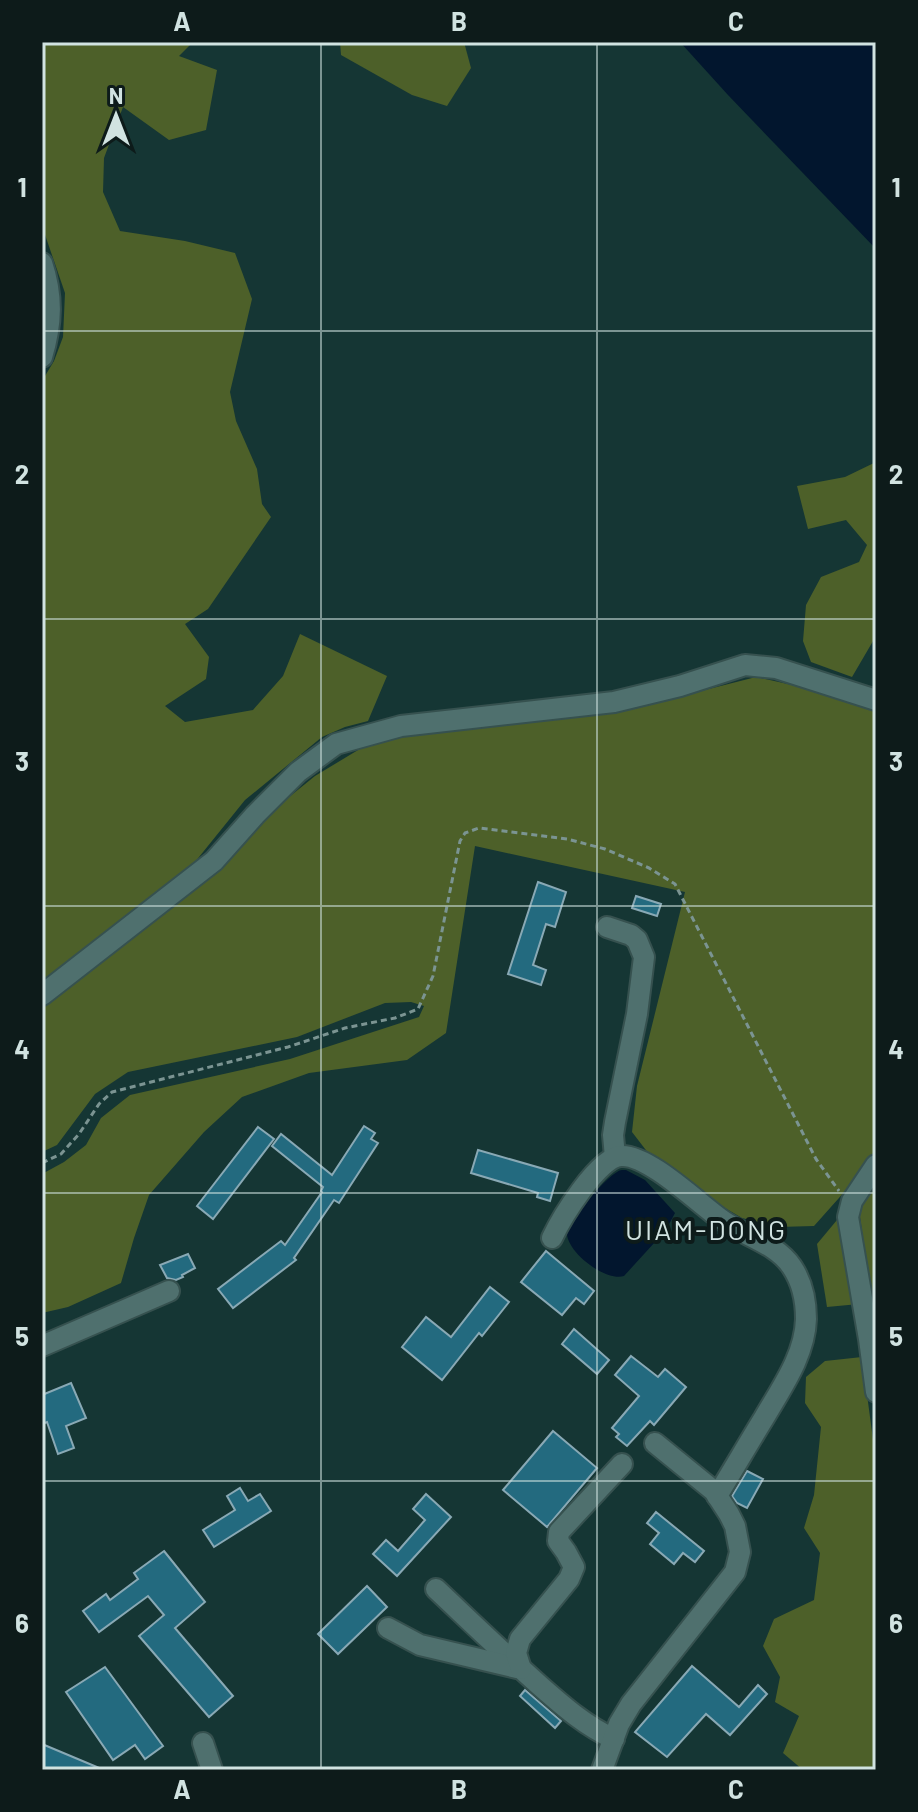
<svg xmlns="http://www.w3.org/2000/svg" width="918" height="1812" viewBox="0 0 918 1812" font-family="Barlow,sans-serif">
	<rect width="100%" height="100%" fill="#153634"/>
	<!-- green -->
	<g fill="#4d6029">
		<path d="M42,42H193L179,56L217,70L206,130L169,140L123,107L104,158L103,192L120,231L185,241L235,253L252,299L230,392L236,421L257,469L262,504L271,517L208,609L185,624L209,657L206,679L165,706L185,722L253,710L283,676L300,634L387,676L368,721L345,727L322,737L245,800L195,862L42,983V381L54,361L63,337L65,293L42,226Z"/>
		<path d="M340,42H464L471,68L447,106L412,95L341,55Z"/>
		<path d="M876,462V636L852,677L811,662L803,641L806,605L821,577L859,562L867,545L846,520L808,529L797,486L845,477Z"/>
		<path d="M756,677L819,691L876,711V1153L863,1171L814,1226L778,1227L742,1218L694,1190L652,1158L632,1132L637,1086L685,892L475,846L446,1033L407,1060L309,1073L242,1097L204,1132L149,1195L134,1238L121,1283L68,1307L42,1313V1174L64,1162L86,1145L101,1118L130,1095L290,1059L419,1017L424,1006L411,1002L385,1003L297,1037L128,1072L95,1094L57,1145L42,1152V1005L224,864L268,814L315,776L363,747L422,732L630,709Z"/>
		<path d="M876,1179V1331L858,1203Z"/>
		<path d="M837,1220L843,1223L859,1304L827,1307L817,1244Z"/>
		<path d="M862,1357L876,1462V1762L870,1770H803L783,1753L799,1716L775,1702L780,1677L763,1646L774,1619L814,1600L820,1553L804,1528L814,1495L821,1427L805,1403L806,1377L825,1361Z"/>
	</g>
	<!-- water -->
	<g fill="#02162e">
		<path d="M680,42H876V249L728,95Z"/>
		<path d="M626,1170L645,1180L675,1213L666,1230L624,1276C606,1282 568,1253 567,1234C567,1220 603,1182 614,1174C620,1170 619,1170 626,1170Z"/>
	</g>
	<!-- building -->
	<g fill="#236a7f" stroke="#89a9b5" stroke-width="2">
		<path d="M538,882L566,892L555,927L546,924L533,965L546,970L541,985L508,974Z"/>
		<path d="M636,896L661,904L657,916L632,908Z"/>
		<path d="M364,1126L375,1133L371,1139L378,1143L339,1203L334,1200L294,1258L296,1260L233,1308L218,1289L281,1241L285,1245L322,1192L321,1191L323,1187L272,1146L281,1134L332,1175Z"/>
		<path d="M258,1127L274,1139L213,1219L197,1206Z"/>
		<path d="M478,1150L558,1173L550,1201L537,1197L538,1193L471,1173Z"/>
		<path d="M546,1251L594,1291L584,1304L576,1298L562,1315L521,1282Z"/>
		<path d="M188,1254L195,1268L182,1275L183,1277L176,1280L167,1278L160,1265Z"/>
		<path d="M490,1287L509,1302L482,1336L479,1333L442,1380L402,1347L426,1317L451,1337Z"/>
		<path d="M574,1329L609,1360L597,1374L562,1344Z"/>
		<path d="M631,1356L658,1377L665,1369L686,1387L654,1425L650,1421L627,1446L616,1437L619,1434L612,1428L639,1396L615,1375Z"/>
		<path d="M71,1383L86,1418L66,1426L74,1448L58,1454L47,1422L42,1424V1395Z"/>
		<path d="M553,1431L597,1468L547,1527L503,1490Z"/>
		<path d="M747,1471L763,1479L747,1508L737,1503L732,1496Z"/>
		<path d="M240,1488L248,1501L260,1494L271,1511L214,1547L203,1530L235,1510L227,1496Z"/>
		<path d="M426,1494L451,1517L397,1576L373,1554L386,1540L398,1551L425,1520L413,1509Z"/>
		<path d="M656,1512L704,1551L695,1562L683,1553L674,1564L650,1544L659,1533L647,1523Z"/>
		<path d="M164,1551L205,1602L175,1628L233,1696L209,1717L139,1636L164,1615L148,1596L99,1632L83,1611L106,1594L110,1600L138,1579L134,1573Z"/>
		<path d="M367,1586L387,1607L338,1654L318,1634Z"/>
		<path d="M692,1666L739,1707L758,1685L767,1694L730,1735L706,1714L667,1757L635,1732Z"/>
		<path d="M105,1667L163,1746L145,1759L135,1745L113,1760L66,1692Z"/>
		<path d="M525,1690L561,1721L555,1728L520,1696Z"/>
		<path d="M42,1744L104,1770H42Z"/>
	</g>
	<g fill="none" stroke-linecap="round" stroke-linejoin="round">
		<!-- minor casing -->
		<g stroke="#36514f" stroke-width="24">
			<g id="minor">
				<path d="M42,263C53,296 52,324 42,357"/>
				<path d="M607,927L631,935L637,940L644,957L637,1014L615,1122L613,1135L615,1157"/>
				<path d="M42,995L214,861L255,815L298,772L336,744L401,726L614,702L680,686L745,665L776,668L876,700"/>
				<path d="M876,1165L852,1201L848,1217L869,1339L876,1392"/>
				<path d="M552,1238C561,1219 598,1157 621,1156C648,1154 699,1204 722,1220C744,1236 776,1243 792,1267C802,1282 806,1301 806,1319C805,1355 782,1387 764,1418C748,1444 733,1470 717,1496"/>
				<path d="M42,1346L169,1291"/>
				<path d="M436,1589C470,1621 503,1653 538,1684C562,1705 584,1725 614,1739"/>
				<path d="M388,1628L420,1645L517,1668"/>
				<path d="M521,1669L516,1653L520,1639L569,1579L574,1567L566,1552L558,1541L559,1532L622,1464"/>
				<path d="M203,1743L212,1770"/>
				<path d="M602,1770L619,1724L631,1704L735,1572L740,1552L735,1526L729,1514L714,1491L655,1443"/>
			</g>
		</g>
		<!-- path -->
		<path stroke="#7b9492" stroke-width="3" stroke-dasharray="6 4" stroke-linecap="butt" d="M42,1163L61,1154L79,1134L99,1104L112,1092L288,1047L345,1028L395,1018L418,1009L433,976L460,841L465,833L479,828L567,839L605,849L649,868L675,884L816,1159L839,1191"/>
		<!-- minor -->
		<use href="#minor" stroke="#4f706e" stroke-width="20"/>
	</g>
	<!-- grid -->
	<path fill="none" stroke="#d1e3e1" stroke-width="2" stroke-opacity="0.55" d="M321,42V1770M597,42V1770M42,331H876M42,619H876M42,906H876M42,1193H876M42,1481H876"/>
	<g text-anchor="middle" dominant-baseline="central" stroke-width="8" stroke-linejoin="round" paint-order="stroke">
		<!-- quarter labels -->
		<g font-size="28" letter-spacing="2" fill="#d1e3e1" stroke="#0d1b1a">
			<text x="706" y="1229">UIAM-DONG</text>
		</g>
	</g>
	<!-- border -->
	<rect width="918" height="1812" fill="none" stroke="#0d1b1a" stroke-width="88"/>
	<!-- north arrow -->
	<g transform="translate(116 116)" stroke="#0d1b1a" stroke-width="6" paint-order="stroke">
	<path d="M0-6L14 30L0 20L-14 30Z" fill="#d1e3e1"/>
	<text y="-12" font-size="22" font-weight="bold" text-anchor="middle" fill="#d1e3e1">N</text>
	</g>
	<rect x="44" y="44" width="830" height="1724" fill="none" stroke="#d1e3e1" stroke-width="3"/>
	<g font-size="26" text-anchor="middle" font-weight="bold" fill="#d1e3e1">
		<text x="182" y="31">A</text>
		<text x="459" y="31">B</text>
		<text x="736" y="31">C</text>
		<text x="22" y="197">1</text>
		<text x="896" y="197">1</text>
		<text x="22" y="484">2</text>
		<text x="896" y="484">2</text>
		<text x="22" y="771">3</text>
		<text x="896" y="771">3</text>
		<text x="22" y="1059">4</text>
		<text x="896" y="1059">4</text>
		<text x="22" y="1346">5</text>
		<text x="896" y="1346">5</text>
		<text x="22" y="1633">6</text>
		<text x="896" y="1633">6</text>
		<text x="182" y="1799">A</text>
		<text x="459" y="1799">B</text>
		<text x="736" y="1799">C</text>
	</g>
</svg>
